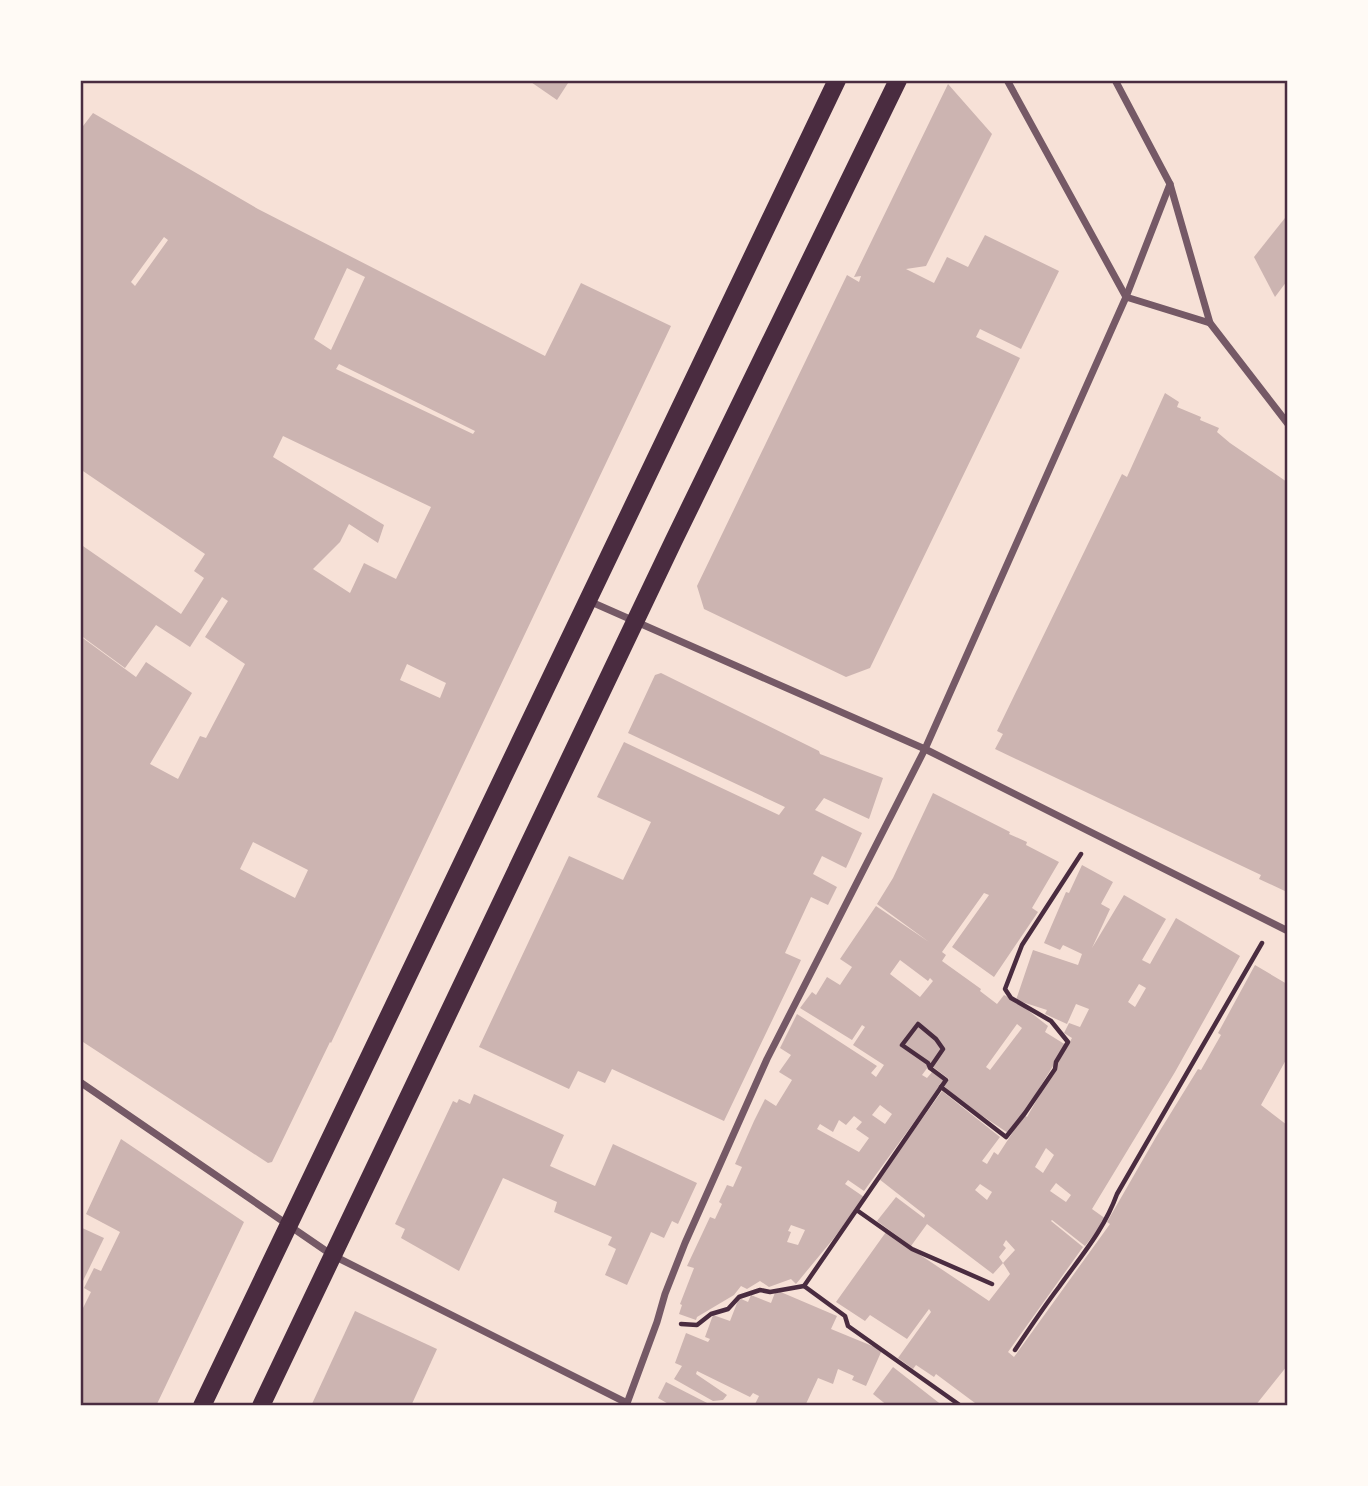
<svg xmlns="http://www.w3.org/2000/svg" width="1368" height="1486" viewBox="0 0 1368 1486" font-family="Commissioner,sans-serif">
	<rect width="100%" height="100%" fill="#f7e1d7"/>
	<!-- building -->
	<g fill="#ccb4b1" fill-rule="evenodd">
		<path d="M528,80H570L557,100Z"/>
		<path d="M948,84L992,134L926,266L906,269L934,283L947,257L968,267L985,235L1059,271L1021,349L980,329L976,337L1020,358L870,668L846,677L704,609L697,586L847,275L859,282L861,276L854,277Z"/>
		<path d="M93,113L258,209L545,356L581,283L671,326L331,1043L330,1042L272,1162L268,1163L80,1040V636L136,677L146,662L192,693L150,764L178,779L200,736L206,738L245,664L205,637L228,601L222,597L190,647L156,625L125,668L80,635V544L181,614L204,578L194,571L205,554L80,469V130ZM164,237L168,240L135,286L131,282ZM347,268L365,277L331,350L314,339ZM339,364L475,431L473,434L336,369ZM283,436L431,507L396,579L364,563L350,593L313,569L340,542L349,524L378,543L384,525L273,457ZM407,664L446,683L440,698L400,680ZM253,842L308,870L295,898L240,869Z"/>
		<path d="M1285,218L1287,220V281L1275,297L1254,257Z"/>
		<path d="M1165,393L1179,402L1177,407L1201,417L1200,420L1219,428L1217,432L1230,443L1287,482V892L1259,879L1261,875L995,749L1003,734L997,731L1122,474L1127,477Z"/>
		<path d="M661,673L819,751L820,754L883,778L869,819L824,798L815,810L862,833L846,868L822,856L813,874L837,887L828,905L811,897L785,953L801,960L724,1121L612,1069L605,1083L578,1071L569,1089L479,1047L569,856L623,880L651,822L597,797L624,742L779,815L785,807L628,733L655,675Z"/>
		<path d="M933,793L1010,832L1009,834L1027,842L1026,845L1059,862L1032,908L1038,912L994,977L952,947L989,895L984,893L942,952L946,955L942,961L981,989L980,991L997,1004L1004,995L1016,1001L1048,1026L1045,1032L1066,1045L1024,1113L1008,1133L963,1103L944,1086L949,1079L933,1067H928L922,1075L927,1078L932,1072L944,1081L864,1191L848,1180L845,1184L864,1197L834,1238L796,1284L791,1279L769,1287L760,1281L747,1289L741,1286L734,1295L697,1317L696,1320L679,1314L682,1305L680,1304L694,1268L687,1266L710,1217L715,1219L722,1204L719,1202L727,1185L733,1187L742,1167L735,1164L754,1121L765,1099L776,1106L792,1080L779,1072L791,1055L780,1048L797,1014L877,1066L871,1073L876,1077L884,1065L853,1045L865,1027L862,1025L852,1040L800,1008L812,992L816,995L827,977L840,985L852,967L840,959L876,906L929,942L877,904L893,878ZM900,960L928,981L930,978L933,981L920,997L890,974ZM1017,1024L1022,1028L990,1070L986,1067ZM880,1105L892,1114L885,1124L872,1115ZM854,1116L862,1122L856,1129L869,1138L859,1152L817,1129L820,1124L833,1132L839,1120L846,1125ZM791,1225L805,1230L798,1245L787,1242L791,1232L788,1231Z"/>
		<path d="M1082,865L1113,882L1101,904L1110,909L1092,948L1124,895L1166,919L1142,960L1150,964L1176,918L1240,956L1175,1072L1092,1209L1106,1219L1085,1246L1052,1220L1051,1221L1083,1247L1008,1352L1014,1357L1110,1224L1107,1222L1156,1137L1198,1069L1201,1070L1221,1035L1218,1033L1255,965L1287,984V1058L1261,1105L1287,1125V1366L1255,1406H979L936,1374L934,1377L916,1365L913,1369L898,1358L931,1312L929,1309L907,1339L870,1315L865,1321L836,1302L886,1232L989,1301L1010,1274L1003,1263L1015,1250L1006,1240L1003,1245L1006,1248L999,1257L1003,1263L993,1274L927,1224L911,1246L877,1221L896,1197L924,1218L925,1215L879,1179L942,1091L1000,1137L982,1161L987,1164L994,1152L998,1155L1024,1115L1027,1117L1072,1038L1064,1033L1069,1023L1080,1027L1089,1009L1076,1004L1067,1024L1045,1014L1047,1010L1016,1000L1033,950L1078,965L1082,954L1063,945L1060,950L1044,943L1066,892L1069,893ZM1139,984L1146,988L1135,1007L1128,1002ZM1046,1148L1054,1155L1043,1173L1035,1167ZM1056,1183L1071,1195L1066,1202L1050,1191ZM980,1184L992,1192L987,1200L975,1190Z"/>
		<path d="M474,1094L564,1135L550,1166L595,1186L613,1144L697,1183L678,1224L672,1221L664,1238L651,1232L627,1285L605,1275L616,1249L608,1245L612,1237L554,1212L557,1202L503,1178L459,1271L401,1238L405,1229L395,1224L453,1101L457,1103L459,1099L470,1104Z"/>
		<path d="M121,1139L244,1222L156,1406H80V1314L91,1292L84,1288L94,1268L101,1271L120,1232L86,1214Z"/>
		<path d="M80,1227L104,1238L80,1287Z"/>
		<path d="M776,1290L837,1316L831,1329L882,1350L866,1386L852,1380L854,1376L838,1369L833,1384L818,1378L805,1406H754L759,1396L753,1393L750,1397L697,1371L696,1374L727,1395L723,1400L713,1401L674,1379L682,1366L675,1363L686,1333L708,1342L710,1339L705,1337L713,1315L730,1321L739,1298L748,1302L751,1295L771,1303Z"/>
		<path d="M355,1311L437,1349L411,1406H311Z"/>
		<path d="M893,1367L943,1406H888L873,1394Z"/>
		<path d="M666,1382L713,1406H672L658,1398Z"/>
	</g>
	<g fill="none" stroke-linecap="round" stroke-linejoin="round">
		<!-- path -->
		<g stroke="#4a2c40" stroke-width="4.5">
			<path d="M941,1087L1006,1137L1025,1113L1055,1069L1056,1062L1068,1042L1051,1021L1011,998L1005,989L1022,945L1081,854"/>
			<path d="M858,1211L912,1249L992,1284"/>
			<path d="M804,1286L946,1080L930,1068L928,1063L902,1045L918,1024L936,1039L943,1049L930,1068"/>
			<path d="M681,1324L697,1325L711,1314L728,1309L739,1297L760,1290L770,1292L804,1286L845,1316L848,1326L961,1406"/>
			<path d="M1015,1350C1029,1329 1043,1308 1059,1287C1081,1256 1104,1230 1117,1194L1262,943"/>
		</g>
		<!-- minor -->
		<g stroke="#755966" stroke-width="7">
			<path d="M1007,80L1126,297L1210,323"/>
			<path d="M1115,80L1170,184L1210,323L1288,424"/>
			<path d="M589,601L925,749L1288,931"/>
			<path d="M80,1082L332,1255L627,1403"/>
			<path d="M626,1406L657,1322L665,1294L685,1243L767,1059L925,749L1126,297L1170,184"/>
		</g>
		<!-- primary -->
		<g stroke="#4a2c40" stroke-width="18">
			<path d="M202,1406C412,963 627,523 837,80"/>
			<path d="M261,1406L673,542L898,80"/>
		</g>
	</g>
	<!-- border -->
	<rect width="1368" height="1486" fill="none" stroke="#fffaf5" stroke-width="164"/>
	<rect x="82" y="82" width="1204" height="1322" fill="none" stroke="#4a2c40" stroke-width="2.5"/>
</svg>
